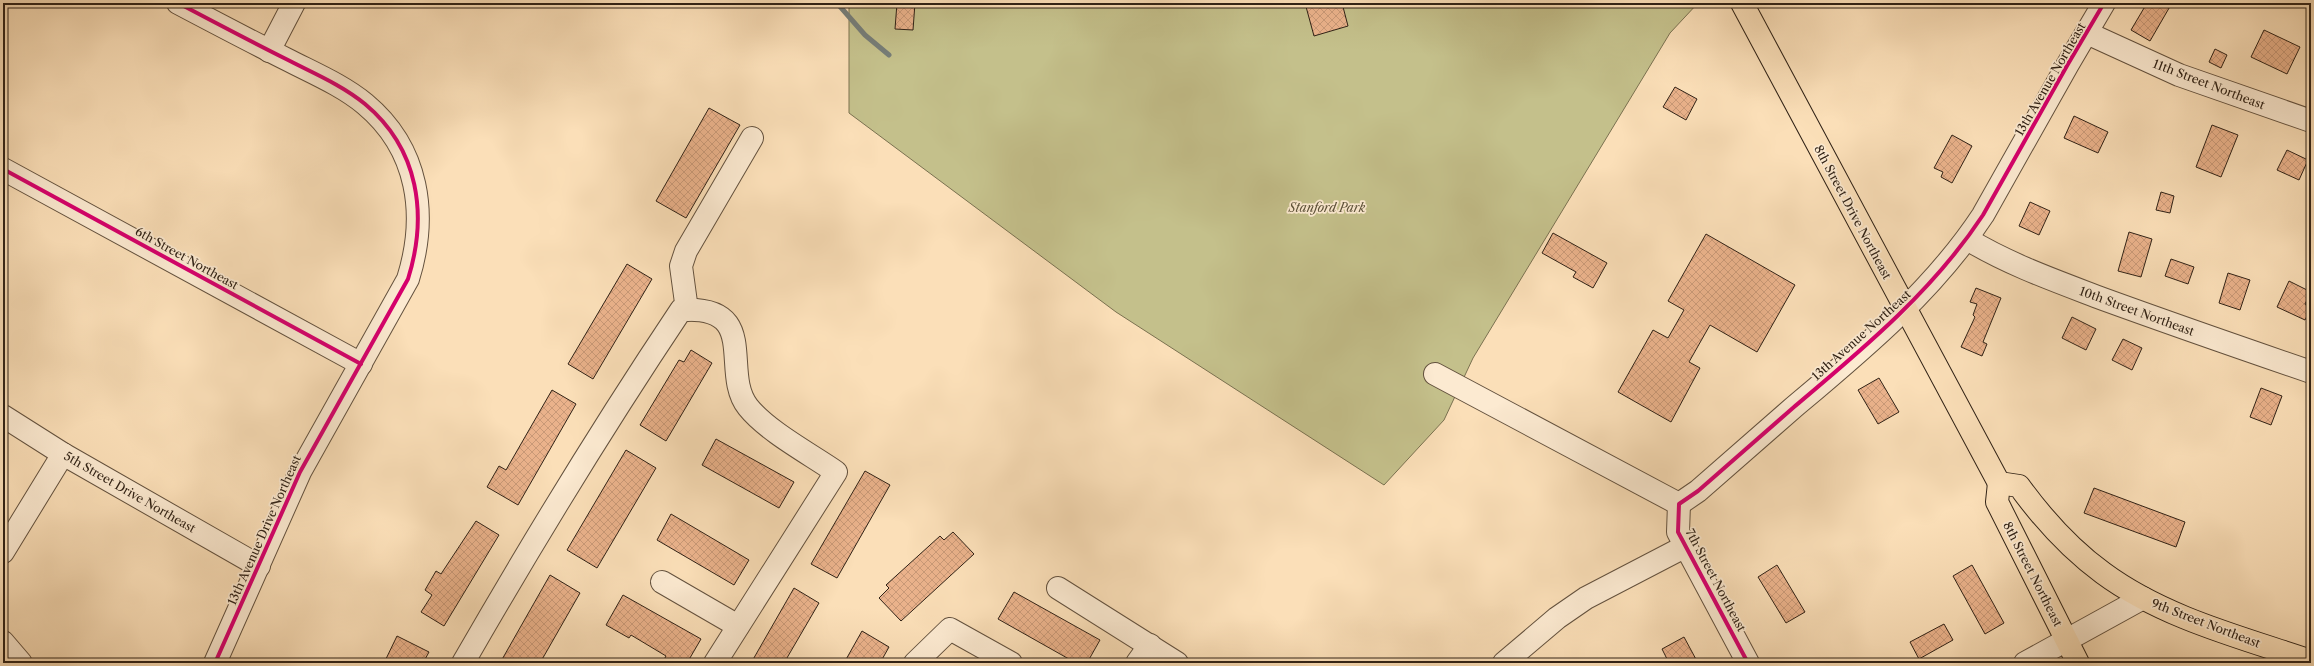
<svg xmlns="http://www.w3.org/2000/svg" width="2314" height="666" viewBox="0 0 2314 666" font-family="'Libre Caslon Text',serif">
	<defs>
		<pattern id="building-cross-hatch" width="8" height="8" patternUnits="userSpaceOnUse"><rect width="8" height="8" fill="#eab28b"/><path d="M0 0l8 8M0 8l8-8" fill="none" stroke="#c99977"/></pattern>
	</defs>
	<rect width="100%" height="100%" fill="#fbdfb8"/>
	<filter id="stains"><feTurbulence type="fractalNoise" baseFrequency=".005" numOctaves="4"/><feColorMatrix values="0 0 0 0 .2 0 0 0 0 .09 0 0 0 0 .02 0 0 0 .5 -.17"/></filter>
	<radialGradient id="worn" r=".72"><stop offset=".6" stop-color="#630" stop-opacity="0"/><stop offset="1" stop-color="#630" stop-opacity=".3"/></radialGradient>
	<!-- park -->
	<path fill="#c4c08b" stroke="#7a7150" d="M849,3H1698L1670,33L1473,358L1444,420L1384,485L1116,312L849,113Z"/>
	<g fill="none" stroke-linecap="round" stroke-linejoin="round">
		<!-- stream -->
		<path stroke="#767d78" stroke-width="5" d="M837,3L865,35L889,55"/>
	</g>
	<!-- building -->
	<g fill="url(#building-cross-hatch)" stroke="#302216">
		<path d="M897,3H915L913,30L895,29Z"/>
		<path d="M1305,3H1342L1348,26L1314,36Z"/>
		<path d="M2147,3H2172L2150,41L2131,30Z"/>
		<path d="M2264,30L2300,47L2287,74L2251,57Z"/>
		<path d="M2215,49L2227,55L2221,68L2209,62Z"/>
		<path d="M1675,87L1697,99L1686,120L1663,107Z"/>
		<path d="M709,108L740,125L686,218L656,201Z"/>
		<path d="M2074,116L2108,132L2098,153L2064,138Z"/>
		<path d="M2212,125L2238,135L2221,177L2196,167Z"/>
		<path d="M1952,135L1972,146L1952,183L1941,177L1943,172L1934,168Z"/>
		<path d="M2287,150L2308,160L2299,180L2277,170Z"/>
		<path d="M2161,192L2174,196L2170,213L2156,210Z"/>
		<path d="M2030,202L2050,211L2039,235L2019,226Z"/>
		<path d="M2129,232L2152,239L2141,277L2118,271Z"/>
		<path d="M1553,233L1607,263L1593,288L1573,277L1576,272L1542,253Z"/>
		<path d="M1706,234L1795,285L1757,352L1710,325L1689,362L1700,368L1671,422L1618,392L1653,330L1668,338L1684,310L1668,301Z"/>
		<path d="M2171,259L2194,267L2188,284L2165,276Z"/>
		<path d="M627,264L652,279L593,379L568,364Z"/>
		<path d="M2228,273L2250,280L2240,310L2219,303Z"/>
		<path d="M2289,281L2311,292L2305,304L2311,308L2305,320L2277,307Z"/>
		<path d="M1976,288L2001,298L1983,342L1987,344L1982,356L1961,347L1975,317L1973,315L1977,304L1970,302Z"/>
		<path d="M2072,317L2096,329L2086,350L2062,338Z"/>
		<path d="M2123,339L2142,348L2132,370L2112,360Z"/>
		<path d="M691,350L712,363L666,441L640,425L679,360L684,362Z"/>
		<path d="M1879,378L1899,412L1878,424L1858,390Z"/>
		<path d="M2261,388L2282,396L2271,425L2250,417Z"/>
		<path d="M552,390L576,404L518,505L487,487L499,466L506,470Z"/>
		<path d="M716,439L794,482L779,508L702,465Z"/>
		<path d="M626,450L656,468L597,568L567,550Z"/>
		<path d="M865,471L890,485L837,578L811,564Z"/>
		<path d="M2094,488L2185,522L2176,547L2084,513Z"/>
		<path d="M671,514L749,560L734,585L657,540Z"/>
		<path d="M476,521L499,535L444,626L421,612L432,595L425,590L436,571L441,574Z"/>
		<path d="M953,532L974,554L901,621L879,598L889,588L886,585L940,536L944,540Z"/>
		<path d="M1777,565L1805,612L1786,623L1758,577Z"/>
		<path d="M1972,565L2004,623L1985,634L1953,576Z"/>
		<path d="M550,575L580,593L540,663H500Z"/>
		<path d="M794,588L819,603L784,663H751Z"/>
		<path d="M1014,592L1100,640L1087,663H1076L998,619Z"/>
		<path d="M623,595L701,639L687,663H662L666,656L631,635L629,638L606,625Z"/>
		<path d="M1944,624L1953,640L1919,659L1910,642Z"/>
		<path d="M862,631L889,647L880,663H844Z"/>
		<path d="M397,636L429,652L423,663H384Z"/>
		<path d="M1684,637L1698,663H1669L1662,649Z"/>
	</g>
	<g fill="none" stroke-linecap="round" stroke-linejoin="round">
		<!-- minor casing -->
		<g stroke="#63513e" stroke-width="24">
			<g id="minor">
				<path d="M178,3C214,22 250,41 286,59C313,73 342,85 365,104C419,149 428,215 408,279L300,472L215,663"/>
				<path d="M2087,33L2179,75L2311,121"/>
				<path d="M269,51L294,3"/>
				<path d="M3,169L361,364"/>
				<path d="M1967,239C2010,265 2056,281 2103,299C2172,324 2241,348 2311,372"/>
				<path d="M687,310L681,266L686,251L752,138"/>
				<path d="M1435,374L1679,504"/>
				<path d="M3,416L63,454L259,566"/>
				<path d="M1679,504L1698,491C1730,463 1762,435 1794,407C1863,349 1933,291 1983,215L2068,64L2104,3"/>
				<path d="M1679,504L1678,532L1748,663"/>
				<path d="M3,552L63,454"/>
				<path d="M662,582L738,626"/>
				<path d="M1058,588L1177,663"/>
				<path d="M3,642L21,663"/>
				<path d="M463,663C532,543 604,425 681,310C762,305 720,372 748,407C767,431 810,454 836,472L715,663"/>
				<path d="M915,663L950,629L1011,663"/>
				<path d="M1137,663L1150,645"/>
				<path d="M1504,663L1557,618L1586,598L1686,546"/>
				<path d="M2025,663L2143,598"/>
			</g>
		</g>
		<!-- major casing -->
		<g stroke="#302216" stroke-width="24">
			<g id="major">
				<path d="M1742,3L1999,483"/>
				<path d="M1999,483L2019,486C2043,519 2070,549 2103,573C2164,618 2240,637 2311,661"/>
				<path d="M1999,483L1997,502L2078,663"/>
			</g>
		</g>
		<!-- minor -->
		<use href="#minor" stroke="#fcead1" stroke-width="22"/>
		<!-- major -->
		<use href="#major" stroke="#fbdfb8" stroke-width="22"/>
		<!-- cycleway casing -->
		<g stroke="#fcead1" stroke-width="6">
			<g id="cycleway">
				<path d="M178,3C214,22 250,41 286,59C313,73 342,85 365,104C419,149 428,215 408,279L300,472L215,663"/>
				<path d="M3,169L361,364"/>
				<path d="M1748,663L1678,532L1679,504L1698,491C1730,463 1762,435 1794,407C1863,349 1933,291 1983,215L2068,64L2104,3"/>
			</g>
		</g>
		<!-- cycleway -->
		<use href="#cycleway" stroke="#d6006c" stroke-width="4"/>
	</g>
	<g text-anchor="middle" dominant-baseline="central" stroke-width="3.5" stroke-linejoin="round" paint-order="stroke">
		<!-- street labels -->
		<g font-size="12" fill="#302216" stroke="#fcead1">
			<text transform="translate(2050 79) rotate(-60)">13th Avenue Northeast</text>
			<text transform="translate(2209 84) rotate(21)">11th Street Northeast</text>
			<text transform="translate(1853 212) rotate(62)">8th Street Drive Northeast</text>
			<text transform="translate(187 258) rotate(29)">6th Street Northeast</text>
			<text transform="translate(2137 311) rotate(20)">10th Street Northeast</text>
			<text transform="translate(1861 335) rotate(-42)">13th Avenue Northeast</text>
			<text transform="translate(130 492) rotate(30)">5th Street Drive Northeast</text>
			<text transform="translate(264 530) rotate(-66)">13th Avenue Drive Northeast</text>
			<text transform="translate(2033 574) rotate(63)">8th Street Northeast</text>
			<text transform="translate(1716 580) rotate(62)">7th Street Northeast</text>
			<text transform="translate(2206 623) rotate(21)">9th Street Northeast</text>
		</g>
		<!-- park labels -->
		<g font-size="12" font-style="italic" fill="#5c5139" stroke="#fcead1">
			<text x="1327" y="207">Stanford Park</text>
		</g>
	</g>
	<!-- margin -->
	<rect width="2314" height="666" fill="none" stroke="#fbdfb8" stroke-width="16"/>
	<rect x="4" y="4" width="2306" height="658" fill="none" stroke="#302216" stroke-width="2"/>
	<rect x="8" y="8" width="2298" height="650" fill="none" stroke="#302216"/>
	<rect width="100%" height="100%" filter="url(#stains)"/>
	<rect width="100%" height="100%" fill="url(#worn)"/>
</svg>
